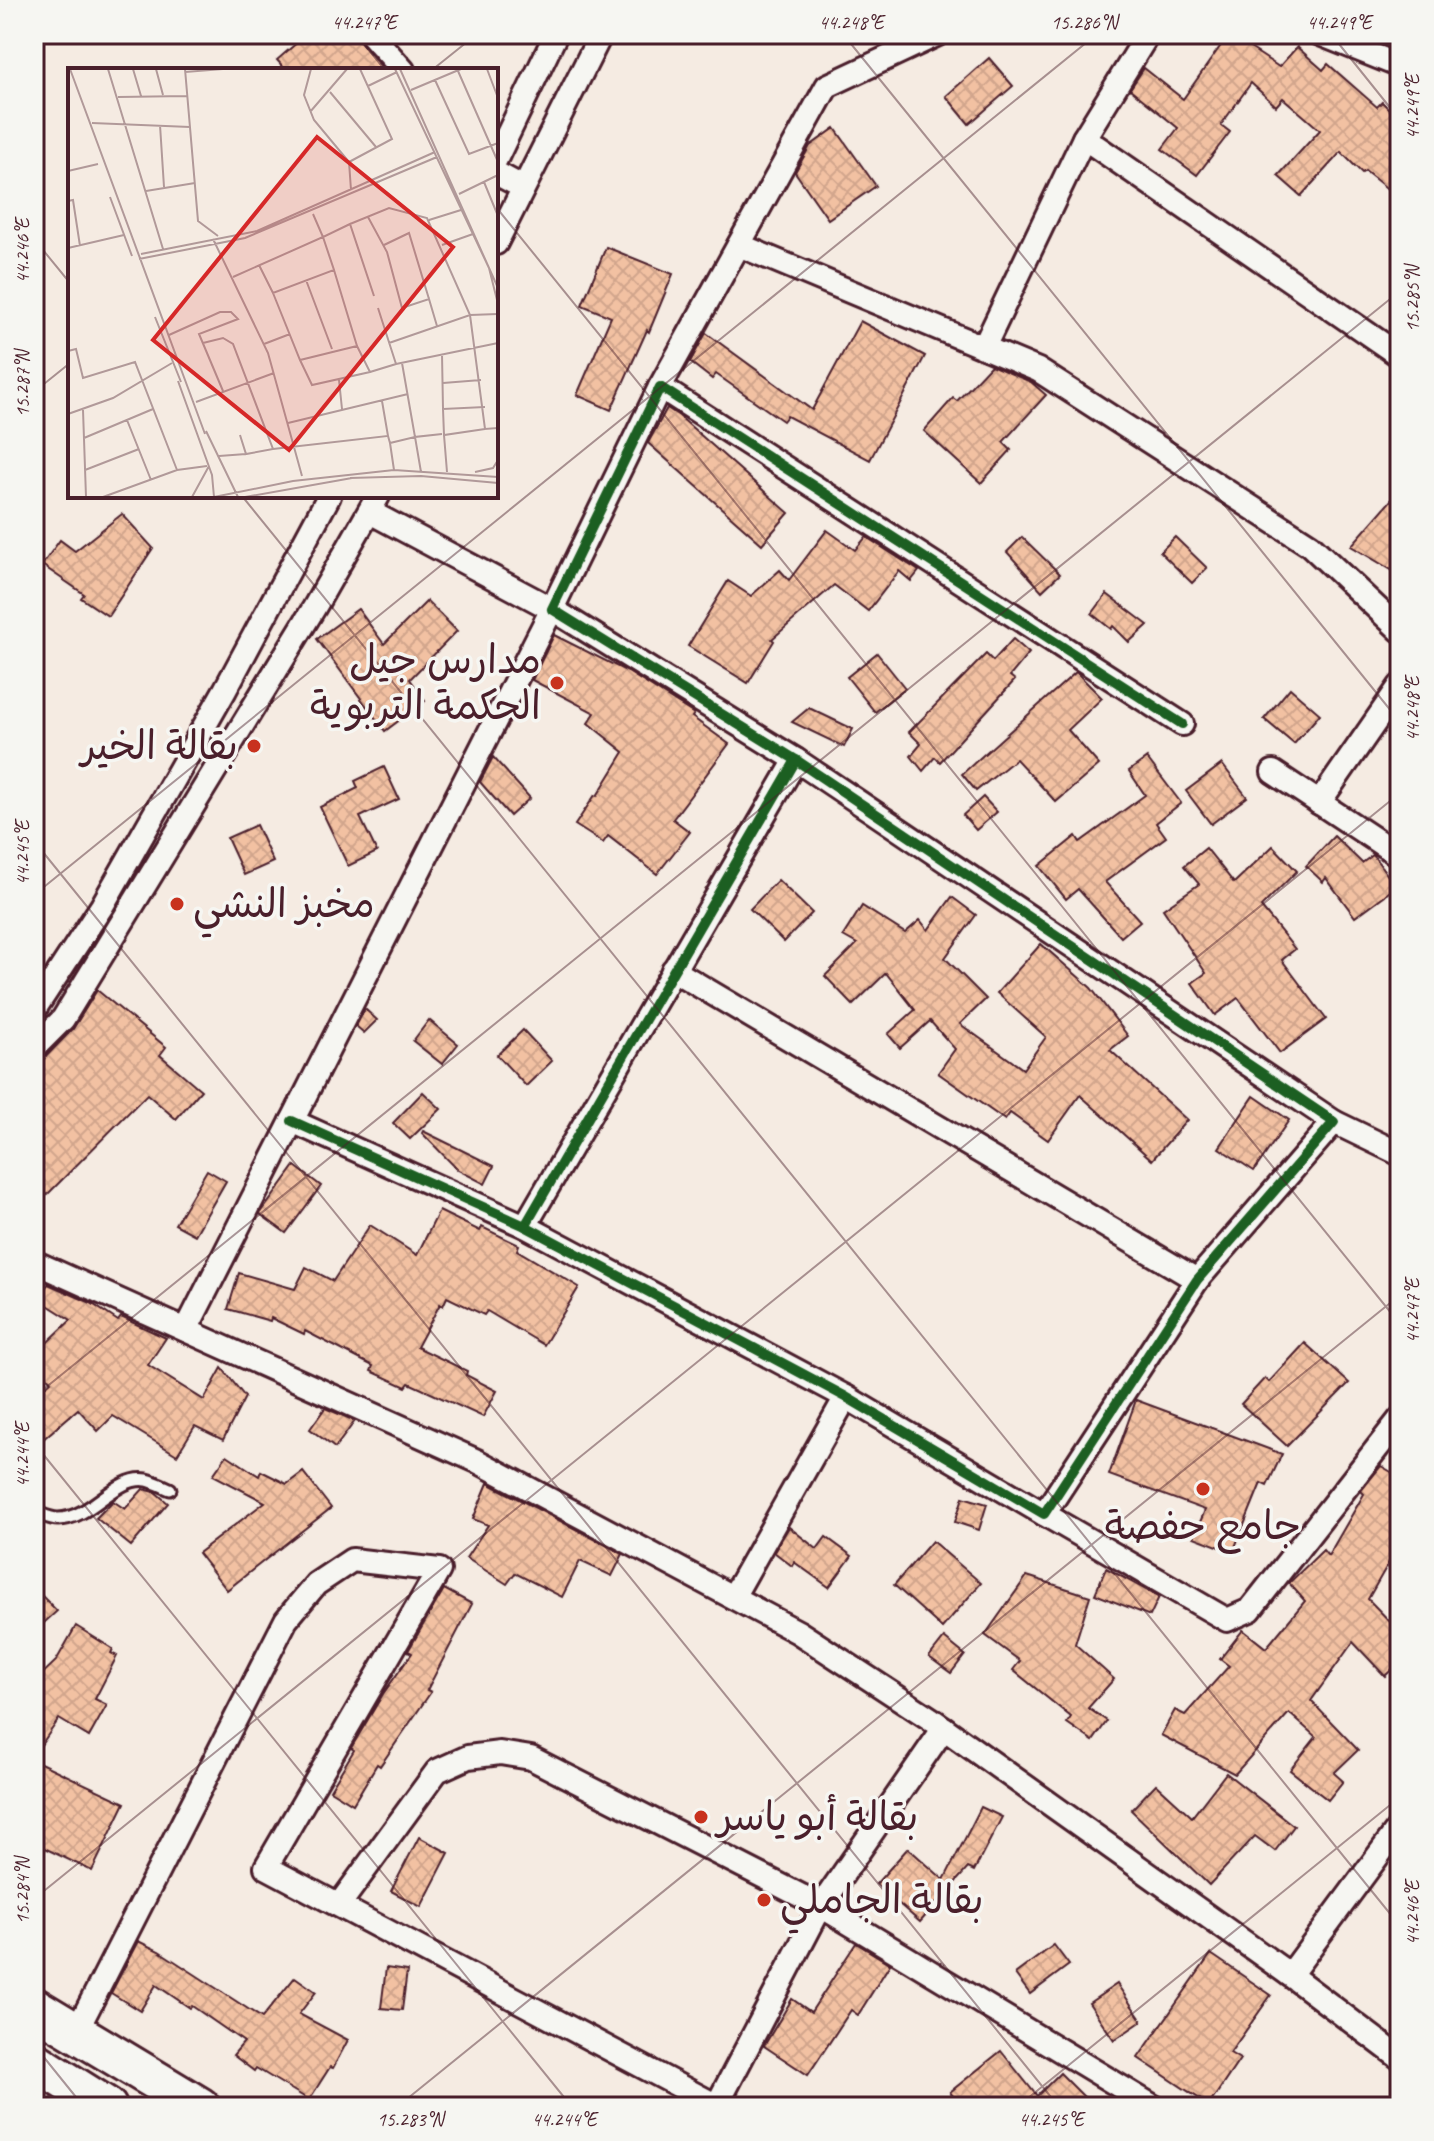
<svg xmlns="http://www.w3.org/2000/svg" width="1434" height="2141" viewBox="0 0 1434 2141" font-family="Caveat,'Playpen Sans Arabic',sans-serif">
	<defs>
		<pattern id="building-cross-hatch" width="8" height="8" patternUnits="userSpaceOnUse" patternTransform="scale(2)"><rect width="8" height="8" fill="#f2c1a2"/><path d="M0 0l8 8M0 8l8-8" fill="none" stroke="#d1a58c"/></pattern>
	</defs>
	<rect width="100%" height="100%" fill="#f5ebe2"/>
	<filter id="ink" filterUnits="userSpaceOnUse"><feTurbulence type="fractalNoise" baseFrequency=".0125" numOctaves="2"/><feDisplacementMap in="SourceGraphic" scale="16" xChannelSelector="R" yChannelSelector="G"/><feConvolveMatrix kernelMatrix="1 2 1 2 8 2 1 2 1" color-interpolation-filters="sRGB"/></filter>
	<g filter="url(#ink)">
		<!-- building -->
		<g fill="url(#building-cross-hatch)" stroke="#4a1f2b" stroke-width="2">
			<path d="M307,34H354L384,70H286L277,60Z"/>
			<path d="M1229,34L1279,67L1297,47L1323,70L1328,64L1377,107L1382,102L1400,120V199L1365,171L1362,173L1341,152L1301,196L1278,176L1320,130L1283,98L1276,106L1251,83L1221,125L1230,132L1197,175L1162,149L1178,128L1130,89L1144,68L1183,99Z"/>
			<path d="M989,58L1013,86L969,124L946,96Z"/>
			<path d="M835,128L876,186L828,219L795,172L810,146Z"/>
			<path d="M606,247L673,274L649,332L647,330L611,410L577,395L611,317L582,305Z"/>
			<path d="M860,321L925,356L870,460L787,416L783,421L716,374L712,379L690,362L706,333L812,410Z"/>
			<path d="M991,365L1031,382L1046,395L1003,442L1011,450L981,483L924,431L953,398L957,401Z"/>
			<path d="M667,408L679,416L789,513L762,544L648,443Z"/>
			<path d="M1400,490V575L1351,546Z"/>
			<path d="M122,514L153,548L108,616L81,598L84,594L42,565L60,540L75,551Z"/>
			<path d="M827,530L855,550L866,537L919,571L911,581L899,571L868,611L834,585L772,639L774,641L748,683L688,646L728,581L751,596L780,570L789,580Z"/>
			<path d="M1022,537L1060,574L1042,591L1007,552Z"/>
			<path d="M1175,537L1207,568L1192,583L1160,552Z"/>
			<path d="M1107,594L1148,625L1129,642L1113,626L1111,629L1092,614Z"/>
			<path d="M427,601L457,631L410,679L425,701L385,731L317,639L358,609L384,644Z"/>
			<path d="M554,635L628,672L694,714L692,717L729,744L673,819L690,832L657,874L608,836L603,843L575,825L595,795L597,796L624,752L588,723L595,713L532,680Z"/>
			<path d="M1013,639L1029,653L1010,676L1015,680L940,762L935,757L923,771L911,756L921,744L909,732L986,654L993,661Z"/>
			<path d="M877,653L905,688L875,712L847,677Z"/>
			<path d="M1076,672L1102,698L1068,730L1099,765L1056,802L1016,759L976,791L962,774Z"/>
			<path d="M1290,688L1320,714L1294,744L1264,719Z"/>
			<path d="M809,708L853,729L844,747L792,722Z"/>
			<path d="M493,757L530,798L510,816L480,782Z"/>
			<path d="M1147,758L1181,803L1156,823L1166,837L1105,882L1140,921L1121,937L1078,889L1066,899L1039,866L1076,836L1080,842L1145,795L1129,771Z"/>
			<path d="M1222,764L1247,797L1211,824L1186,791Z"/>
			<path d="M384,767L399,799L360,817L377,852L348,866L320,807L358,788L355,781Z"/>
			<path d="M983,797L997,812L976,830L963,815Z"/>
			<path d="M256,825L273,862L244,875L227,838Z"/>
			<path d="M1334,836L1362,863L1373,855L1396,887L1355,917L1326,878L1323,882L1306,866Z"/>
			<path d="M1273,846L1297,871L1261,907L1295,949L1282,960L1326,1019L1280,1053L1238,998L1215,1015L1192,983L1206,973L1163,909L1199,884L1184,866L1206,848L1234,883Z"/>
			<path d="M778,880L812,913L784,942L750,909Z"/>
			<path d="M952,897L976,915L945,958L986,999L960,1024L1023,1069L1046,1037L997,993L1041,944L1091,988L1128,1036L1110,1050L1187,1120L1152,1160L1080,1095L1048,1140L1010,1113L1005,1120L938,1073L955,1049L930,1021L900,1048L888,1034L915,1010L886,973L853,1005L825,976L857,944L843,936L862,906L905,933L920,920L928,930Z"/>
			<path d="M97,990L166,1047L160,1055L201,1090L176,1119L147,1094L34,1208V1069L73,1029Z"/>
			<path d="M365,1009L377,1020L364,1033L356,1026Z"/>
			<path d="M429,1020L458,1044L442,1064L413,1041Z"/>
			<path d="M523,1030L552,1061L526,1086L497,1055Z"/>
			<path d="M423,1092L441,1109L410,1139L393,1123Z"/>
			<path d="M1254,1096L1289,1120L1254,1171L1219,1148Z"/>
			<path d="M423,1131L494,1166L485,1184L458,1170L422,1133Z"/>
			<path d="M295,1166L321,1186L286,1233L260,1214Z"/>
			<path d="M207,1170L226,1181L195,1235L175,1224Z"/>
			<path d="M439,1211L480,1231L482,1227L519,1245L517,1250L579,1287L544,1345L487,1311L484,1315L447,1297L443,1306L440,1304L417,1347L467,1371L466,1375L497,1391L483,1417L409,1383L406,1387L371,1371L373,1366L305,1331L304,1334L271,1318L270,1321L228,1309L239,1273L295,1289L306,1267L333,1281L370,1225L417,1255Z"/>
			<path d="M48,1284L91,1303L118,1321L121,1317L166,1338L148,1365L204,1400L222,1368L245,1397L223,1440L195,1426L177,1455L113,1416L98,1431L78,1409L34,1447V1396L51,1381L34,1363V1355L71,1320L38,1299Z"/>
			<path d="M1305,1343L1349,1383L1287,1446L1241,1404L1265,1378L1269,1382Z"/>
			<path d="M1136,1400L1282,1454L1267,1486L1261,1483L1233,1552L1194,1537L1205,1510L1109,1475Z"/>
			<path d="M325,1408L355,1421L335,1448L310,1429Z"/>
			<path d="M227,1455L259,1476L261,1471L287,1484L303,1472L331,1508L227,1590L198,1553L265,1502L213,1475Z"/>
			<path d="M1381,1466L1400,1477V1543L1368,1599L1400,1632V1662L1385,1676L1353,1642L1311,1701L1358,1750L1334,1773L1343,1781L1328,1800L1290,1770L1316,1737L1289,1713L1235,1774L1161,1735L1175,1710L1185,1715L1229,1666L1220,1659L1243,1630L1266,1648L1305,1601L1289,1583L1323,1550L1328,1556L1364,1494L1361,1491Z"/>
			<path d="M488,1483L623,1554L612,1576L580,1561L562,1597L515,1573L507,1584L466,1558L488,1525L473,1519Z"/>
			<path d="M143,1489L155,1492L168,1503L131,1546L96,1518L113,1501L125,1509Z"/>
			<path d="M963,1497L987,1504L979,1530L955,1522Z"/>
			<path d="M789,1527L817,1549L826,1537L852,1556L829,1587L794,1562L792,1566L774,1552Z"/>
			<path d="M932,1541L981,1583L942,1628L894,1585Z"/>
			<path d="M1106,1568L1159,1597L1150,1616L1095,1594Z"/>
			<path d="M1027,1576L1090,1596L1075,1644L1114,1679L1088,1708L1107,1721L1093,1741L1067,1723L1071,1717L1013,1670L1020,1661L985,1635Z"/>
			<path d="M34,1588L57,1611L34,1632Z"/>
			<path d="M444,1589L472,1604L427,1690L431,1692L380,1766L377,1764L353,1804L330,1790L354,1750L351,1748L383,1694L412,1653L408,1651Z"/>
			<path d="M76,1626L113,1649L111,1653L117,1656L95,1699L107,1705L89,1737L59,1719L34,1755V1682L56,1661Z"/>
			<path d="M944,1638L965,1655L951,1673L929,1657Z"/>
			<path d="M34,1760L125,1803L92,1871L34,1843Z"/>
			<path d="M1226,1773L1294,1826L1275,1851L1255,1836L1209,1885L1131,1810L1156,1784L1192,1817Z"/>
			<path d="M981,1807L1002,1817L974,1871L968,1868L920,1922L876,1884L908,1848L944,1880Z"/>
			<path d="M419,1837L449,1853L421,1907L391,1891Z"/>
			<path d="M138,1941L159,1951L262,2018L295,1977L316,1992L299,2014L348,2040L333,2068L330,2067L309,2100L256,2068L254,2071L233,2055L244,2042L192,2006L190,2008L156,1985L140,2011L111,1993Z"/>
			<path d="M856,1943L890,1964L858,2015L851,2010L808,2075L764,2046L792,1999L811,2012Z"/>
			<path d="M1054,1945L1069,1965L1030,1994L1015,1974Z"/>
			<path d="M1211,1954L1271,1995L1230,2053L1240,2059L1209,2105L1138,2058Z"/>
			<path d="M386,1968L407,1971L402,2010L381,2008Z"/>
			<path d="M1117,1984L1142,2021L1114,2040L1089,2003Z"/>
			<path d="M1001,2051L1037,2096L1060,2073L1094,2107H962L950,2092Z"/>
		</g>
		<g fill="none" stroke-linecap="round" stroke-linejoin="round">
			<!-- lane casing -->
			<g stroke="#4a1f2b" stroke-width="17">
				<path id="lane" d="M34,1512C41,1514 50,1519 58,1519C92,1519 115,1475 147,1480C155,1482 163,1486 170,1489"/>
			</g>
			<!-- street casing -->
			<g stroke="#4a1f2b" stroke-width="28">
				<g id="street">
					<path d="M371,34L403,70"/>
					<path d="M1320,34L1400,66"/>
					<path d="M1084,138L1148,34"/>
					<path d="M496,159L556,34"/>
					<path d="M496,173L522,187"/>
					<path d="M496,243L601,34"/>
					<path d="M739,245L1038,370L1310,545L1400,630"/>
					<path d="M984,347L1084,138L1400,356"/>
					<path d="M660,387L827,86L938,34"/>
					<path d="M1273,772L1400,856"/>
					<path d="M1319,803L1400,686"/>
					<path d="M673,970L1197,1280"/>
					<path d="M34,1010L102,906L225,690L329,496"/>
					<path d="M34,1048L63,1019L314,608L378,496"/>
					<path d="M292,1121L525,1226L796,760L552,609L660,387L1182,724"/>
					<path d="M1334,1122L1400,1154"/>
					<path d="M525,1226L846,1397L1044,1514L1197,1280L1334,1122L796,760"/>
					<path d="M34,1262L477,1461L798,1632L931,1719L1290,1975L1400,2058"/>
					<path d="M186,1330L552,609L370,512"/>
					<path d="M1044,1514L1227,1620L1250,1610L1400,1419"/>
					<path d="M733,1597L846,1397"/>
					<path d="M339,1905L437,1771L468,1757L500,1753L531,1758L821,1906L1154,2107"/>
					<path d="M1290,1975L1400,1826"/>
					<path d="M77,2030L286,1620L316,1584L352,1560L439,1570L266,1867L717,2106"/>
					<path d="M716,2107L821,1906L944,1728"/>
				</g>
			</g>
			<!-- highway casing -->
			<g stroke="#4a1f2b" stroke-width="44">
				<g id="highway">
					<path d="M34,2007L200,2107"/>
					<path d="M34,2061L107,2107"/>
				</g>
			</g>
			<!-- lane -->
			<use href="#lane" stroke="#f6f6f2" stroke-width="11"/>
			<!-- street -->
			<use href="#street" stroke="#f6f6f2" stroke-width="22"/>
			<!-- highway -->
			<use href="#highway" stroke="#f6f6f2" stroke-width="38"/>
			<!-- cycleway casing -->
			<g stroke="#f6f6f2" stroke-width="15">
				<g id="cycleway">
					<path d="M292,1121L525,1226L796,760L552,609L660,387L1182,724"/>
					<path d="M525,1226L846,1397L1044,1514L1197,1280L1334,1122L796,760"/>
				</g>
			</g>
			<!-- cycleway -->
			<use href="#cycleway" stroke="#1b5e20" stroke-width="10"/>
		</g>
	</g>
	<!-- ticks -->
	<path fill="none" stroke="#4a1f2b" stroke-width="2" stroke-opacity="0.45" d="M356,34L385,70M843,34L1400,722M1331,34L1400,120M432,70L477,34M496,207L1400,1324M34,239L70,283M34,392L70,363M242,496L1400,1926M34,841L1059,2107M34,895L1097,34M34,1397L1400,291M34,1443L572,2107M34,1899L1400,793M34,2045L84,2107M397,2107L1400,1295M1017,2107L1400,1797"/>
	<!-- markers -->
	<g fill="#c8321e" stroke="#f6f6f2" stroke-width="3">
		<circle cx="557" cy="683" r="8"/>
		<circle cx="254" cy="746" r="8"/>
		<circle cx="177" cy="904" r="8"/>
		<circle cx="1203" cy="1489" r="8"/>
		<circle cx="701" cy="1817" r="8"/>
		<circle cx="764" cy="1900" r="8"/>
	</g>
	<g text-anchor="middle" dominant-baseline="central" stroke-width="7" stroke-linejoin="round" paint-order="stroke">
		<!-- poi labels -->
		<g font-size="40" fill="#4a1f2b" stroke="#f6f6f2" text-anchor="start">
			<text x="541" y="660" text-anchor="end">مدارس جيل<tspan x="541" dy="46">الحكمة التربوية</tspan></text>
			<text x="238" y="746" text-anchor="end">بقالة الخير</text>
			<text x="193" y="904">مخبز النشي</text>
			<text x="1203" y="1526" text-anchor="middle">جامع حفصة</text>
			<text x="717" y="1817">بقالة أبو ياسر</text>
			<text x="780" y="1900">بقالة الجاملي</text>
		</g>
	</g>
	<!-- overview -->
	<g transform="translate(68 68)">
		<rect width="430" height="430" fill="#f5ebe2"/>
		<path fill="none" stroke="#b19999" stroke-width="2" d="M2,1L137,366M40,1L95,181M65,1L73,28M88,1L95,27M117,1L130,153L150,168M243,1L236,27L246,52L281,94L283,122M327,1L421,200L430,236M332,1L430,220M419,1L430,30M390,3L430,94M117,4L155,1M367,12L401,86L430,75M300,18L329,4M343,22L393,1M262,24L308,79M50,29L119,28M242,44L279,1M24,55L122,59M92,57L96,119M281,94L324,71L292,1M0,103L30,96M416,114L430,148M78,123L127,115M391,126L430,107M42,129L64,188M0,133L5,132L12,178M300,149L319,184L334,240L361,231L369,258M361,152L393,142M282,156L321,140L359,150L402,247L417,361L430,360M145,171L200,285L234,408M316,177L341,165L361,231M374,177L405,166M0,180L56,167M73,186L189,163L367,84M71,191L177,170L369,89M191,197L205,225L266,202L255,169L282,156L306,228M165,209L255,169L245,146M238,212L264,281M205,225L232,292L289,278L266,202M87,249L113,314M101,267L152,244H163L170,251L131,266L155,323M135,275L155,270L165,276L205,381L178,386L172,367M321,275L402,247L430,246M196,276L222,266M0,283L8,281L15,310L67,294L109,402M374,286L375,341L417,339M232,292L244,317L302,304L289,278M328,296L430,275M302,304L328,296L310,240M271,312L274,341M110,313L144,407L146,429M375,315L413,312M128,334L206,305M375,341L376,367L417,361M15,342L18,429M0,346L45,330L104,295M59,352L83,412M220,355L340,326M138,363L170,429M376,367L379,404M320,368L322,375L347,369L334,295M16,370L85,341M322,375L326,402M205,381L320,368L314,333M151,388L178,386M17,402L71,381M353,404L347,369L374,366M407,404L425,400L430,392M282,410L353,408L430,415M35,429L109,402L139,398M124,429L141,398M146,429L225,413L326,402L430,409M177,429L284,410"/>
		<path fill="#d62828" fill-opacity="0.15" stroke="#d62828" stroke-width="4" d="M249,69L385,179L221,382L85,272Z"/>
		<rect width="430" height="430" fill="none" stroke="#4a1f2b" stroke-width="4"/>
	</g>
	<!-- margin -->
	<rect width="1434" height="2141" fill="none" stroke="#f6f6f2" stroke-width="88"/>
	<rect x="44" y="44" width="1346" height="2053" fill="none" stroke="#4a1f2b" stroke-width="3"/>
	<g font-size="20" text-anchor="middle" fill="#4a1f2b">
		<text x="364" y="29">44.247°E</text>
		<text x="851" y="29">44.248°E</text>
		<text x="1084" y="29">15.286°N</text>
		<text x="1339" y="29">44.249°E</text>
		<text transform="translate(1412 107) rotate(-90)" y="7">44.249°E</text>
		<text transform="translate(22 251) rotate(-90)" y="7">44.246°E</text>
		<text transform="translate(1412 299) rotate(-90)" y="7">15.285°N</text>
		<text transform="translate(22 384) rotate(-90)" y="7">15.287°N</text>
		<text transform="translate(1412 709) rotate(-90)" y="7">44.248°E</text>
		<text transform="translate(22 853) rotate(-90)" y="7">44.245°E</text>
		<text transform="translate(1412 1311) rotate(-90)" y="7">44.247°E</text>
		<text transform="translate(22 1455) rotate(-90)" y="7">44.244°E</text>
		<text transform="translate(22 1891) rotate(-90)" y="7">15.284°N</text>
		<text transform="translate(1412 1913) rotate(-90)" y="7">44.246°E</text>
		<text x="410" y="2126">15.283°N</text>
		<text x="564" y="2126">44.244°E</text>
		<text x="1051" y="2126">44.245°E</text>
	</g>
</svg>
